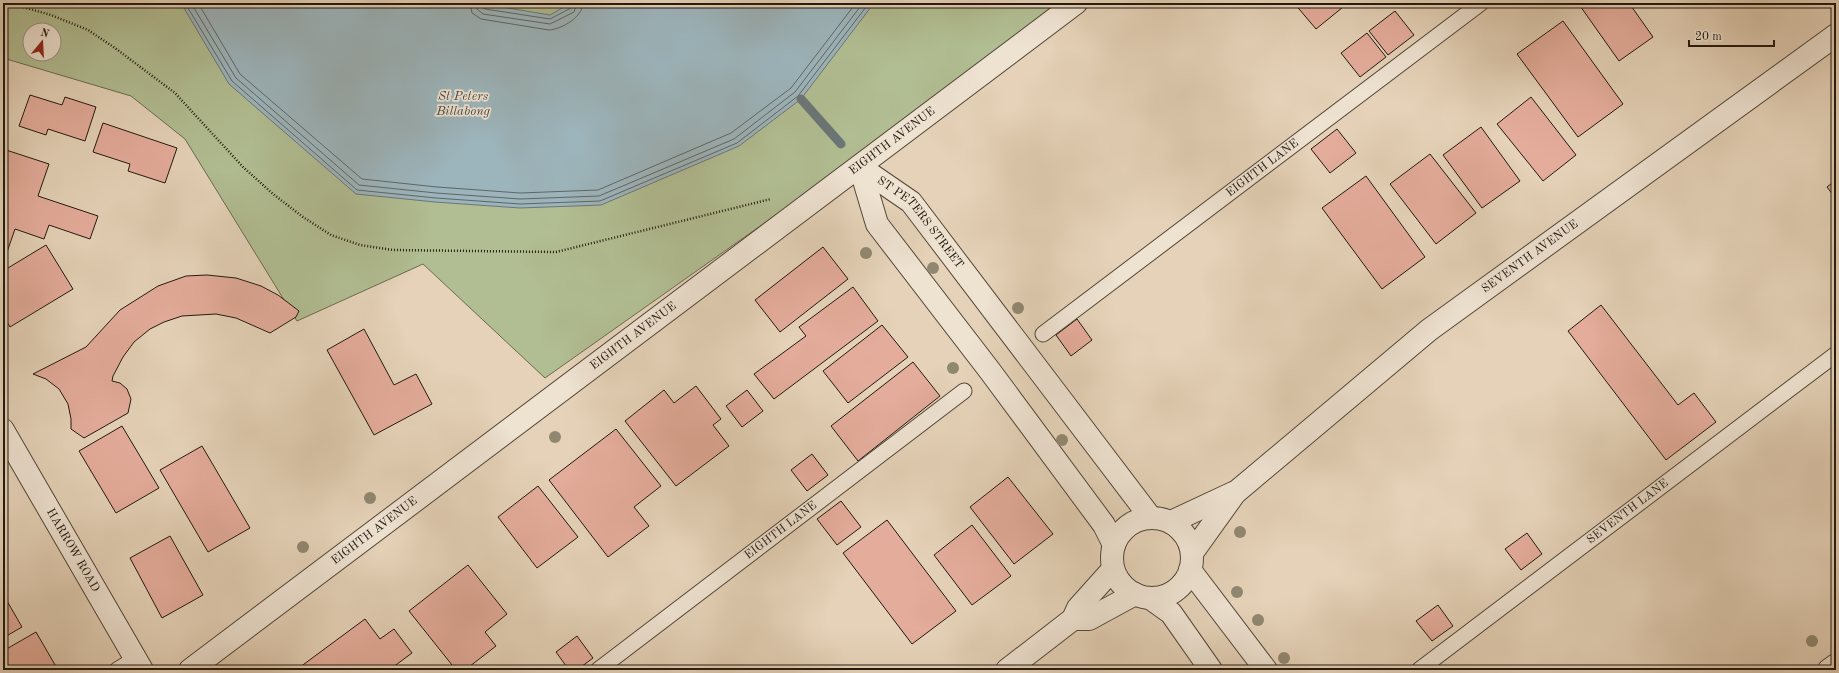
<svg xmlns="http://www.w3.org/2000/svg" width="1839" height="673" viewBox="0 0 1839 673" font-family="'Old Standard TT',serif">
	<rect width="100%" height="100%" fill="#e5d2b8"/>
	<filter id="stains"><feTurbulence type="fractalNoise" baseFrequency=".005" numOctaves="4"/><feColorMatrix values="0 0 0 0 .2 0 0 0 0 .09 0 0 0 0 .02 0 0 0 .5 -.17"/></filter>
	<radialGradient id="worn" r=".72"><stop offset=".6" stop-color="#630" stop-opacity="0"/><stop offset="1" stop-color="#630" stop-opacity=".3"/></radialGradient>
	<!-- green -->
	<path fill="#b1bd92" stroke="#6a6b51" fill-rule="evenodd" d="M3,3H1076L545,378L423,264L297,321L185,139L131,96L3,58ZM30,30H54V54H30Z"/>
	<!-- water -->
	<path fill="#9cb4bb" stroke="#6b7677" d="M181,3H478L550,15L571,3H874L801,99L739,146L601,205L520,208L435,202L356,194L229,84Z"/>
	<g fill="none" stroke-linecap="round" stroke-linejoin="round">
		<!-- shore -->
		<g stroke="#5f6666" stroke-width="1">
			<path d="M185,3L232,81L357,190L436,198L520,204L600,201L737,143L798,96L869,3"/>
			<path d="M191,3L236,78L359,185L436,193L520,199L599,196L734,139L795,92L863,3"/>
			<path d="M198,3L240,74L362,179L437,187L520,193L598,190L731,133L791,88L856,3"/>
			<path d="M470,3L472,13L481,19L549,30C562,29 583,17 583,3"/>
			<path d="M476,3L477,9L483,14L550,24L574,12L577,3"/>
			<path d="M481,3V7L485,9L550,19L571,8L572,3"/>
		</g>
		<!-- stream -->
		<path stroke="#6b7677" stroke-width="9" d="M801,99L841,144"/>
	</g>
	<!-- building -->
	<g fill="#e4ac9b" stroke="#221910">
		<path d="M1294,3H1348L1316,29Z"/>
		<path d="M1578,3H1629L1653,37L1619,61Z"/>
		<path d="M1395,11L1414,35L1388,55L1369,31Z"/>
		<path d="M1563,21L1623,104L1578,137L1517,54Z"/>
		<path d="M1367,33L1386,57L1360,77L1341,53Z"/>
		<path d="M30,95L62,105L65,97L96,107L85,141L48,129L46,135L19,126Z"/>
		<path d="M1531,97L1576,155L1543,181L1497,124Z"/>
		<path d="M103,123L177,148L165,183L128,171L130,164L93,152Z"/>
		<path d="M1481,127L1520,181L1482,208L1443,155Z"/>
		<path d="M1337,129L1356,153L1330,173L1311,149Z"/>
		<path d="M3,149L49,164L38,196L98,216L90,239L49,225L44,239L15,229L6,255L3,254Z"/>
		<path d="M1430,154L1476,213L1436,244L1390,184Z"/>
		<path d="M1366,176L1425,257L1382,289L1322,208Z"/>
		<path d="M1836,180V199L1827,187Z"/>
		<path d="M46,245L73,289L10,327L3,315V271Z"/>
		<path d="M823,247L848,279L780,332L755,300Z"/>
		<path d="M207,275L236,278L261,286L278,295L299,311L296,317L270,333L236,318L216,314L182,316L164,322L150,329L134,342L123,357L113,376L112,381L120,383L127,389L131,399L128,413L84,438L71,429V419L68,404L59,389L46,379L33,374L86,347L120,310L158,286L186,276Z"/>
		<path d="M853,287L878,321L774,399L754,374L806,336L799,327Z"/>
		<path d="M1601,305L1678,405L1694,393L1716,422L1666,460L1568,331Z"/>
		<path d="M1077,319L1092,340L1071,356L1056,335Z"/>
		<path d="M882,325L908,357L848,403L823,371Z"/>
		<path d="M364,329L394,385L416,374L432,404L374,435L327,350Z"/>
		<path d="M913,362L940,396L858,461L831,426Z"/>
		<path d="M696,386L721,419L713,425L729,446L676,486L625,421L664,390L674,403Z"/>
		<path d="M747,390L763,411L742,427L726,406Z"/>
		<path d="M122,426L159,488L116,513L79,451Z"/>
		<path d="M616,429L661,486L634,507L649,526L608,557L549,480Z"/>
		<path d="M202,446L250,528L208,552L160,470Z"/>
		<path d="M812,454L828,475L807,491L791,470Z"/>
		<path d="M1008,477L1053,534L1014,564L970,507Z"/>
		<path d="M538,486L578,537L537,568L498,517Z"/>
		<path d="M841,501L861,527L837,545L817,519Z"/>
		<path d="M887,520L956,611L912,644L843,553Z"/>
		<path d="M972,525L1011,576L972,605L934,555Z"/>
		<path d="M1527,533L1542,554L1521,570L1505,549Z"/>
		<path d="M170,536L203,595L162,618L130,558Z"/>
		<path d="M468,565L507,614L485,632L496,646L465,670H456L409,611Z"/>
		<path d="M3,594L22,627L3,638Z"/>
		<path d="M1438,605L1453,626L1432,641L1416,621Z"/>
		<path d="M365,619L380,639L394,629L412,653L389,670H296Z"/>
		<path d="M36,632L58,670H3V651Z"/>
		<path d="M577,636L593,658L577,670H569L556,652Z"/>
	</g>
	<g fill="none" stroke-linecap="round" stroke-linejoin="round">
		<!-- service casing -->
		<g stroke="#53473a" stroke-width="17">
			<g id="service">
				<path id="s1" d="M1043,334L1481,3"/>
				<path d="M117,670L135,659"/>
				<path id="s2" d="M598,670L964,391"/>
				<path id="s3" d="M1419,670L1836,354"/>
			</g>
		</g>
		<!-- minor casing -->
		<g stroke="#53473a" stroke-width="24">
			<g id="minor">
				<path d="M860,167L877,224L990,371L1104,525L1114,545"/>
				<path id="s4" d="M860,167L911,202L1151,518"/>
				<path id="s5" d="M3,430L142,670"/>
				<circle cx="1152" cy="558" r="40"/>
				<path d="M1171,522L1233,493"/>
				<path id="s6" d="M1192,553L1235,493L1429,330L1836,35"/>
				<path d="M1190,570L1266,670"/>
				<path d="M1150,598L1171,613L1211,670"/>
				<path d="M1073,619H1089L1135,594"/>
				<path id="s7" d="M190,670L1076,3"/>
				<path d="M1007,670L1073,619L1078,608L1113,569"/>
				<path d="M1829,670L1836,665"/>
			</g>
		</g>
		<!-- path -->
		<path stroke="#221910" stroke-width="2.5" stroke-dasharray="1 2" stroke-linecap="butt" d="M9,3L51,15L88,30L115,48L175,93L242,166L273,194L303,217L331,235L360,245L393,250L556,252L771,199"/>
		<!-- service -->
		<use href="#service" stroke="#eee2d1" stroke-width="15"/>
		<!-- minor -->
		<use href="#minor" stroke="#eee2d1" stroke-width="22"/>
	</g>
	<!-- trees -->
	<g fill="#918771">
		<circle cx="866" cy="253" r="6"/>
		<circle cx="933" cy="268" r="6"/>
		<circle cx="1018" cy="308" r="6"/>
		<circle cx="953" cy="368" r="6"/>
		<circle cx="555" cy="437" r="6"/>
		<circle cx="1062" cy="440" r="6"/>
		<circle cx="370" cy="498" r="6"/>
		<circle cx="1240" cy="532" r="6"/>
		<circle cx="303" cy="547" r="6"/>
		<circle cx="1237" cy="592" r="6"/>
		<circle cx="1258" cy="620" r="6"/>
		<circle cx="1812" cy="641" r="6"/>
		<circle cx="1284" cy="658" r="6"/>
	</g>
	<g text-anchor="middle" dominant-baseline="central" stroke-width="3.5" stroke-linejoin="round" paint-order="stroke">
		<!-- street labels -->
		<g font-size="12" fill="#221910" stroke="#eee2d1">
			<text stroke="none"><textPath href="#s7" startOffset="879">EIGHTH AVENUE</textPath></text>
			<text stroke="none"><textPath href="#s1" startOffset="275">EIGHTH LANE</textPath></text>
			<text stroke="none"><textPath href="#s4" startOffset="83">ST PETERS STREET</textPath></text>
			<text stroke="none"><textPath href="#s6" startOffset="452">SEVENTH AVENUE</textPath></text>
			<text stroke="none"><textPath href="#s7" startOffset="555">EIGHTH AVENUE</textPath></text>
			<text stroke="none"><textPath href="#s3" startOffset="262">SEVENTH LANE</textPath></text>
			<text stroke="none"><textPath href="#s2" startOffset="230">EIGHTH LANE</textPath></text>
			<text stroke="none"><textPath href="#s7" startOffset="231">EIGHTH AVENUE</textPath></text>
			<text stroke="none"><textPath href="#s5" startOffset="139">HARROW ROAD</textPath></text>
		</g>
		<!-- water labels -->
		<g font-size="13" font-style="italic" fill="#474843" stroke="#eee2d1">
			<text x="463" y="96">St Peters<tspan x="463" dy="15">Billabong</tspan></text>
		</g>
	</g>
	<!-- margin -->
	<rect width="1839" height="673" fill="none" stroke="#e5d2b8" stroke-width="16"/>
	<rect x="4" y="4" width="1831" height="665" fill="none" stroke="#221910" stroke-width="2"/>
	<rect x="8" y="8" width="1823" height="657" fill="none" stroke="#221910"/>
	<!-- north arrow -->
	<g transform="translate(42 42) rotate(18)"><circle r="19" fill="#eee2d1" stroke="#9c9284"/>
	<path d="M0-3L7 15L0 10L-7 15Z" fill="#8f2418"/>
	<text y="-6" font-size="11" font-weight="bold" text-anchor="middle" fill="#221910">N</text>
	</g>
	<!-- scale -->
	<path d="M1689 40v6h85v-6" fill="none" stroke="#221910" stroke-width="2"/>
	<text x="1695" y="40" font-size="12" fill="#221910" stroke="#eee2d1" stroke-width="3" paint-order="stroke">20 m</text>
	<rect width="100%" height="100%" filter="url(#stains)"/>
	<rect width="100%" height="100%" fill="url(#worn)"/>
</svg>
